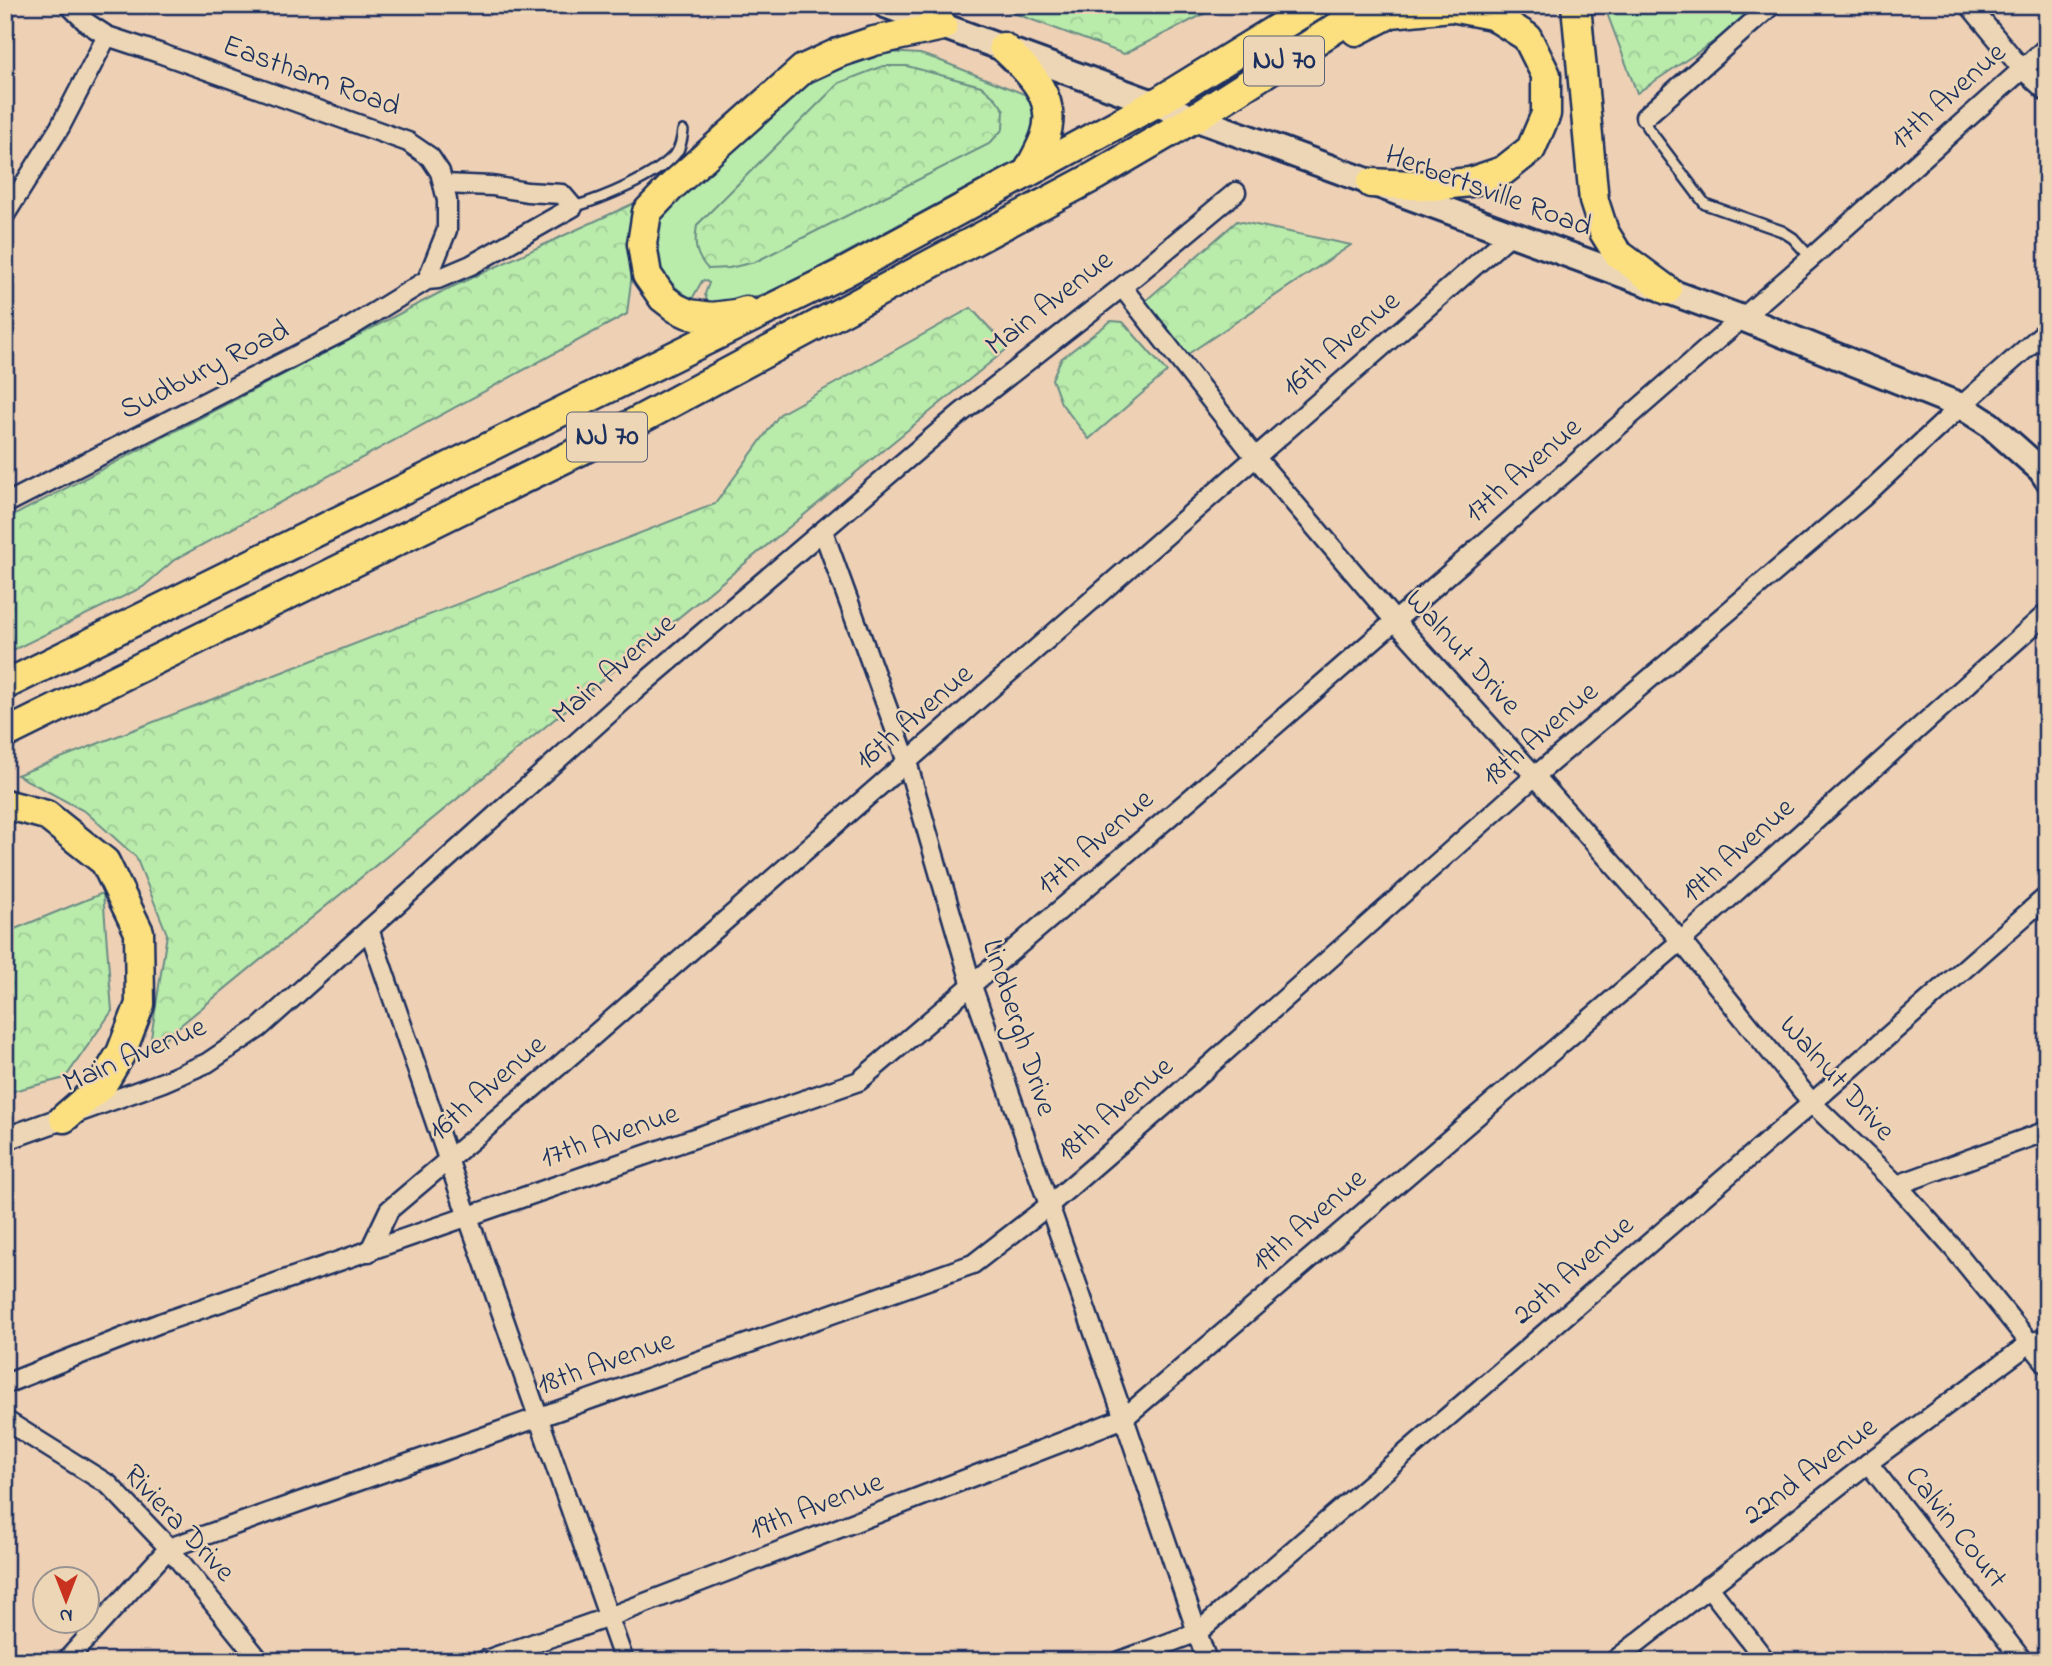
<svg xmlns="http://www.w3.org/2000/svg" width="2052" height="1666" viewBox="0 0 2052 1666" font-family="'Indie Flower',sans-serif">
	<defs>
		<pattern id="forest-crowns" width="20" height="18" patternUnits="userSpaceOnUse" patternTransform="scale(1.75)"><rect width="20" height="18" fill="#b9ebab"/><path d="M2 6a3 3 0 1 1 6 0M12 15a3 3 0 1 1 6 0" fill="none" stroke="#9eca96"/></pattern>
	</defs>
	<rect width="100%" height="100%" fill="#eed0b5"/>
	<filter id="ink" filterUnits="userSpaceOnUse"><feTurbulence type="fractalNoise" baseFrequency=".0143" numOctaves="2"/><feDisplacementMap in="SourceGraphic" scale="14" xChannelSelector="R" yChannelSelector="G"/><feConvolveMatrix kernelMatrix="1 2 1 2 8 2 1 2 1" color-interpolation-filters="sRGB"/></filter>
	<g filter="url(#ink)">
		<!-- grass -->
		<path fill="#b9ebab" stroke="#6a8d84" stroke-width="2" fill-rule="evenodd" d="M887,52L920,54L936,59L1024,94L1033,104L1040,127L1019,160L777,290L731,304H708L705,294L709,283L704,280L702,281L692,299C656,278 646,246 666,209L794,95L828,70L862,56ZM1003,129L697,225L715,208Z"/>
		<!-- forest -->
		<g fill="url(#forest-crowns)" stroke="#6a8d84" stroke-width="2">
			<path d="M992,5H1222L1124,54Z"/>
			<path d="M1604,5H1768L1637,93Z"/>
			<path d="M883,66H907L981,86L996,99L1004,110L1003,129L989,144L755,262L729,268L708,269C695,255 694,244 697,225L839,83Z"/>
			<path d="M641,200L627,314L174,560L143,587L5,654V520L441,292Z"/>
			<path d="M1237,221L1351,245L1188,354L1143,303Z"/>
			<path d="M971,308L1008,348L149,1051L167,934L136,857L86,812L17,775L715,504L780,414Z"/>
			<path d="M1111,321L1123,322L1167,372L1089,439L1061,403L1052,379L1061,359Z"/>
			<path d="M103,893L112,1011L65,1078L5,1093V933Z"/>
		</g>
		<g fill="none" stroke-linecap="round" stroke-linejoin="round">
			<!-- service casing -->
			<g stroke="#1b2f5e" stroke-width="14">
				<g id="service">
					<path d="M1645,117L1647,127L1705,204L1782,231L1793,238L1811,258"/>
					<path d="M573,207C601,199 659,176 677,152C681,146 682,138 683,131"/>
				</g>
			</g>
			<!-- minor casing -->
			<g stroke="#1b2f5e" stroke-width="23">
				<g id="minor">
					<path d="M69,5L87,23L107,36L159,53L408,142L430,157L440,172L447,200V230L427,280"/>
					<path d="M1969,5L2022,69L2047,92"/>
					<path d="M1645,117L1772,5"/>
					<path d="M5,215L60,127L107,36"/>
					<path d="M1122,287L1256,458L1395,621L1535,776L1681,941L1812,1103L1897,1185L1954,1249L2047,1364"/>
					<path d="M5,504L344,331L427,280L438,279L471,265L573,207L562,194L527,192L492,186L443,184"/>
					<path d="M823,531L907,762L972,986L1124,1418L1207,1661"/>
					<path d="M369,929L468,1217L624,1661"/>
					<path d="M80,1112L163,1082L207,1063L259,1028L624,700L961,413L1122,287L1236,192"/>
					<path d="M1897,1185L2047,1131"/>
					<path d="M369,1252L389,1210L545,1078L1511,234"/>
					<path d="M5,1384L160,1323L859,1081L1189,800L1395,621L1811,258L2047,47"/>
					<path d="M5,1420L109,1485L169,1548L260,1661"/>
					<path d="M1868,1463L2023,1661"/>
					<path d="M1708,1586L1766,1661"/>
					<path d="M66,1661L169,1548L973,1264L1048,1206L1172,1099L1535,776L1862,498L1961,406L2047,330"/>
					<path d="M483,1661L609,1617L1124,1418L1681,941L2047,613"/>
					<path d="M1120,1661L1198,1632L1812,1103L2047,896"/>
					<path d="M1614,1661L1868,1463L2030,1343L2047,1338"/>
				</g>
			</g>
			<!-- tertiary casing -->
			<g stroke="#1b2f5e" stroke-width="26">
				<path id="tertiary" d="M5,1139L64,1118"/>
			</g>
			<!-- secondary casing -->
			<g stroke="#1b2f5e" stroke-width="30">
				<path id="secondary" d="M885,5L1742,318L1961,406L1989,424L2041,470L2047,479"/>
			</g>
			<!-- trunk casing -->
			<g stroke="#1b2f5e" stroke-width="33">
				<g id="trunk">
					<path d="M1576,5L1594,201L1604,232L1617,253L1667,290"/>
					<path d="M1356,31L1391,13L1451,7L1492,15L1527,37L1546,75V114L1531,149L1503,171L1470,182L1432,186L1371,183"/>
					<path d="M1003,47C1028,70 1059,98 1045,137C1041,149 1033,161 1028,172"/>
					<path d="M746,311L736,314L712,317L689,314L676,308L663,298L647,275L642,244L647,212L672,186L803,69L838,53L874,41L943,26"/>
					<path d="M5,685L843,273L1156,103L1315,5"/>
					<path d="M5,734L598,442L1095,176L1196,117L1372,5"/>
					<path d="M5,804L46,815L105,862L139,932L140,1004L121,1053L102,1085L64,1118"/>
				</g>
			</g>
			<!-- service -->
			<use href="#service" stroke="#edd6b5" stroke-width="9"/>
			<!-- minor -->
			<use href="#minor" stroke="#edd6b5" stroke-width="18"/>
			<!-- tertiary -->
			<use href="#tertiary" stroke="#edd6b5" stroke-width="21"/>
			<!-- secondary -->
			<use href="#secondary" stroke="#edd6b5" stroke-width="24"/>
			<!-- trunk -->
			<use href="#trunk" stroke="#fce080" stroke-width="28"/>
		</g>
	</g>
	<g text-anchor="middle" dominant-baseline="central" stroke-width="5" stroke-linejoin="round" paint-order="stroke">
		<!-- shield labels -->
		<g fill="#edd6b5" stroke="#5a6178" stroke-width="2">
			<rect x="1244" y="36.5" width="80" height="49" rx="5"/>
			<rect x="567" y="412.5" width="80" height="49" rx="5"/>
		</g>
		<g font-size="28" font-weight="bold" fill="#1b2f5e">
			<text x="1284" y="61">NJ 70</text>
			<text x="607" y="437">NJ 70</text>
		</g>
		<!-- street labels -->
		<g font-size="30" fill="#1b2f5e" stroke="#edd6b5">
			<text transform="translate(311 77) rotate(20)">Eastham Road</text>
			<text transform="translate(1949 97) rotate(-42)">17th Avenue</text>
			<text transform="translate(1488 192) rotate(20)">Herbertsville Road</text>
			<text transform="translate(1050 304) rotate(-38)">Main Avenue</text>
			<text transform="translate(1342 345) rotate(-41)">16th Avenue</text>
			<text transform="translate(205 371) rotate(-27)">Sudbury Road</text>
			<text transform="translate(1524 471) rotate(-41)">17th Avenue</text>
			<text transform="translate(1462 653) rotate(48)">Walnut Drive</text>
			<text transform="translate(615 670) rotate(-41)">Main Avenue</text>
			<text transform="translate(915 718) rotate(-41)">16th Avenue</text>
			<text transform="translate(1541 735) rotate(-41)">18th Avenue</text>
			<text transform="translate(1096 843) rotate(-41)">17th Avenue</text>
			<text transform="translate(1739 851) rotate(-42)">19th Avenue</text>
			<text transform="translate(1018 1028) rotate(72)">Lindbergh Drive</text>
			<text transform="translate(135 1056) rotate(-23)">Main Avenue</text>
			<text transform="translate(1836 1079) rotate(48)">Walnut Drive</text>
			<text transform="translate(488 1089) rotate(-41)">16th Avenue</text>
			<text transform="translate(1116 1110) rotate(-41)">18th Avenue</text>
			<text transform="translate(610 1137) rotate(-19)">17th Avenue</text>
			<text transform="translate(1310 1221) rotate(-41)">19th Avenue</text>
			<text transform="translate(1574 1271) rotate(-41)">20th Avenue</text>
			<text transform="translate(606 1364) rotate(-19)">18th Avenue</text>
			<text transform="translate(1811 1472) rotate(-37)">22nd Avenue</text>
			<text transform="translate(817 1507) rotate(-21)">19th Avenue</text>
			<text transform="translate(178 1524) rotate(47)">Riviera Drive</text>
			<text transform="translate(1955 1528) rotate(52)">Calvin Court</text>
		</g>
	</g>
	<!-- margin -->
	<rect width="2052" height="1666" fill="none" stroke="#edd6b5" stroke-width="28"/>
	<rect x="14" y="14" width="2024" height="1638" fill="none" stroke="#1b2f5e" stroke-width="2.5" filter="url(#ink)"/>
	<!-- north arrow -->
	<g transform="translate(66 1600) rotate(180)"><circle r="33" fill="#edd6b5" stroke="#999392" stroke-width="2"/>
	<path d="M0-5L12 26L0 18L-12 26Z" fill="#c8321e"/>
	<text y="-10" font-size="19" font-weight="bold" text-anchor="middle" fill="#1b2f5e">N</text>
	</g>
</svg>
